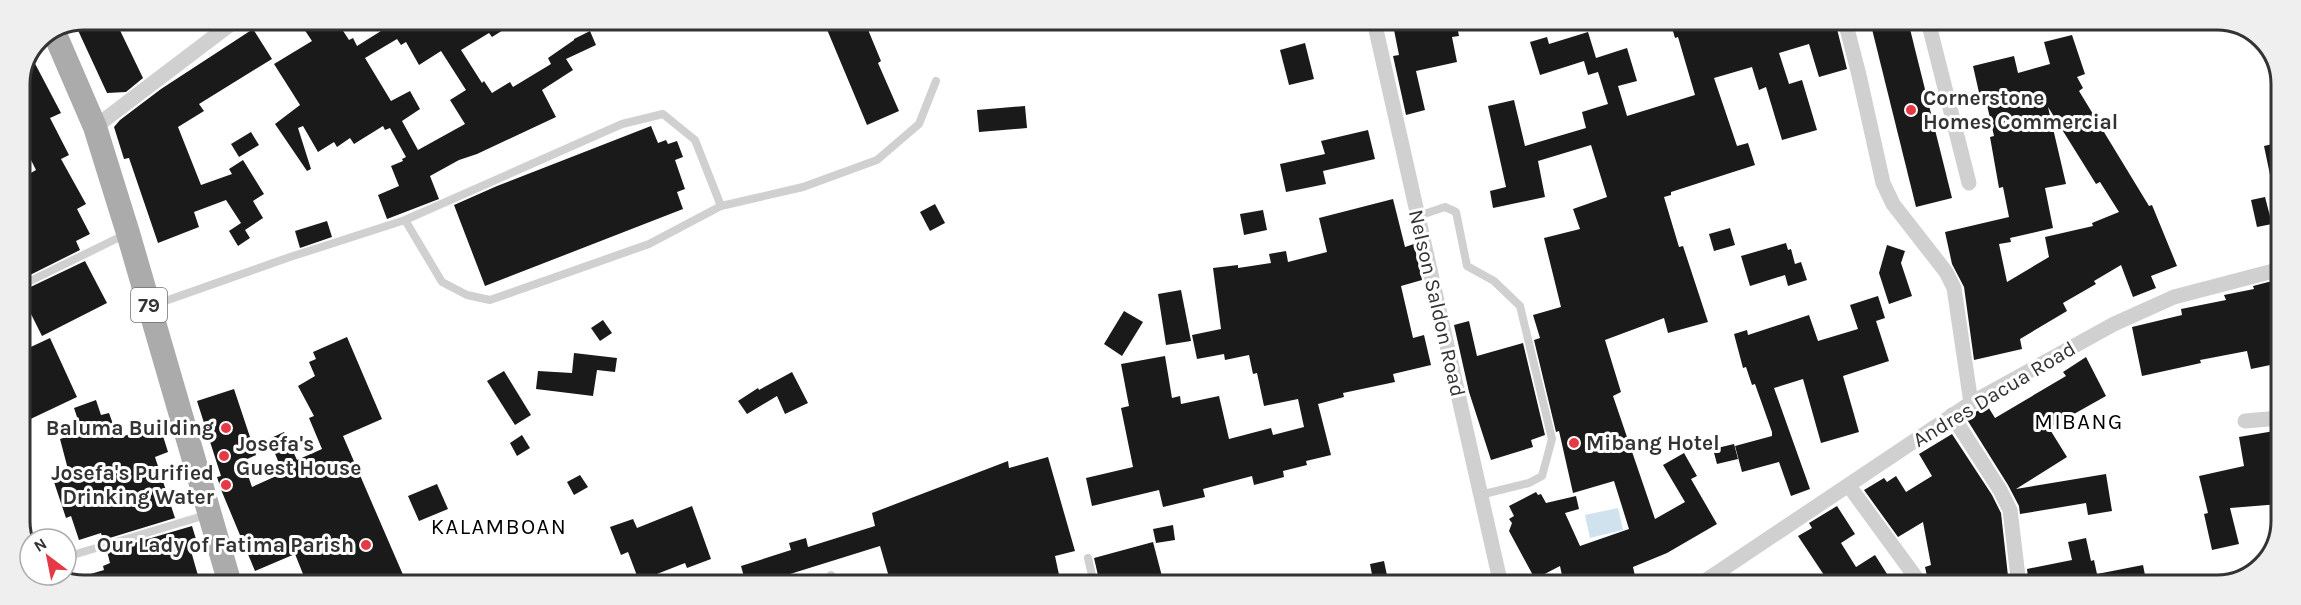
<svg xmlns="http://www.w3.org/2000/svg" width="2301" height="605" viewBox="0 0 2301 605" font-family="Karla,sans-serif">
	<rect width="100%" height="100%" fill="#fff"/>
	<!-- water -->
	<path fill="#cfe2ee" d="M1618,508L1623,530L1590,538L1585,515Z"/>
	<!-- building -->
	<g fill="#1a1a1a" fill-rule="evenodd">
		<path d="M90,20H115L143,78L126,92L107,93L76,26Z"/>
		<path d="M298,20H336L349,40L353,38L357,46L389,26L385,20H519L492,37L489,33L461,50L482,83L484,81L492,93L510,82L513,87L551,64L548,58L574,40V39L590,31L596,45L566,59L573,70L542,90L556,117L477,154L459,160L430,176L439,199L387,219L378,195L399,186L391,166L403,161L402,159L406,157L390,128L385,130L383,126L354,144L350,138L337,147L334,142L318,152L303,126L298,128L311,169L307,171L275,124L300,105L274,64L312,41ZM397,39L401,45L406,42L419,65L441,51L466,90L450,100L465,124L418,150L402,121L420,109L410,91L391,101L365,58Z"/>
		<path d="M823,20H864L881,61L878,63L899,111L867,125Z"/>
		<path d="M1412,21H1456L1459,36L1452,37L1457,62L1416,71L1425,110L1406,115L1393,56L1399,55L1393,25Z"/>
		<path d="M1670,21H1835L1847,69L1819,77L1809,44L1779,53L1789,84L1802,80L1817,130L1782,140L1766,87L1759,90L1752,67L1714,78L1737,146L1748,143L1755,165L1671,192V195L1664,197L1679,247L1683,246L1708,322L1668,333L1664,318L1605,340L1621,392L1613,396L1655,519L1685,502L1663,465L1684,453L1697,476L1691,479L1717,524L1667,553L1633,567L1637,585H1602L1600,577L1564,585L1560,566L1535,579L1509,531L1512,523L1509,519L1514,516L1509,506L1536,492L1538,495L1541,494L1546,503L1576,496L1579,509L1565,513L1580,546L1629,529L1614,481L1573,493L1559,431L1556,432L1534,340L1540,338L1533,315L1561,307L1544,238L1580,229L1573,209L1607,197L1591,145L1538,161L1545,197L1493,208L1490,191L1506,187L1488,106L1514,100L1525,146L1586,128L1582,112L1608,104L1598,72L1588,75L1584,61L1540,75L1530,42L1547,37L1549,44L1588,32L1596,58L1627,48L1637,81L1618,86L1627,116L1695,95L1678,37L1675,38Z"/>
		<path d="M1870,21H1908L1952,198L1916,207Z"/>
		<path d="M253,29L272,59L199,104L204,111L178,127L201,185L232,174L229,169L243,160L264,194L253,201L263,218L245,230L250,238L238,246L229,231L241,223L226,200L194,212L199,227L158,243L129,158L124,159L114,127L120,120L161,89Z"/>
		<path d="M2072,35L2085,74L2077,77L2083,88L2079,91L2149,206L2152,205L2177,266L2151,276L2156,288L2133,297L2121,265L2094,281L2096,284L2063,303L2067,311L2020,339L2022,349L1974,360L1964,287L1952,264L1945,232L2009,217L2003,187L1999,188L1990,137L1994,136L1985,96L1980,97L1973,66L2014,56L2018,73L2050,64L2044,42ZM2048,107L2096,184L2100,182L2119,212L2092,223L2093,226L2045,237L2049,257L2007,282L1999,244L2011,242L2010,238L2053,228L2045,188L2066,184Z"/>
		<path d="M1305,43L1314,79L1289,85L1280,50Z"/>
		<path d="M31,56L61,113L50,118L69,155L61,159L86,204L77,209L90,234L76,241L80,250L20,280V179L36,170L20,138V84Z"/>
		<path d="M1025,106L1027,128L979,132L977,110Z"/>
		<path d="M651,126L658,143L666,140L668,144L677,141L683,157L675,160L685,189L677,192L683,209L485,286L454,205L497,186Z"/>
		<path d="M1368,130L1375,159L1323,171L1326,184L1286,192L1280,164L1325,154L1321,141Z"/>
		<path d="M251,132L259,145L239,157L231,144Z"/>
		<path d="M2281,142V193L2274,194L2264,146Z"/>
		<path d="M2265,197L2272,224L2257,227L2251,200Z"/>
		<path d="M1393,199L1405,247L1414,244L1422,280L1401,286L1413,338L1424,335L1431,365L1393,374L1395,382L1343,393L1344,397L1318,404L1331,455L1306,461L1307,465L1283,471L1284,477L1254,485L1252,476L1203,489L1205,497L1163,507L1159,490L1092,506L1086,478L1133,467L1121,408L1129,406L1121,364L1165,356L1172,398L1180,396L1181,404L1219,396L1229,439L1271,428L1273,435L1304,427L1298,399L1264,406L1257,373L1253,374L1249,355L1225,360L1224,354L1197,359L1192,335L1221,329L1213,268L1238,265V268L1271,263L1269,254L1286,251L1288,262L1327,252L1319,218Z"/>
		<path d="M935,204L945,223L930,231L920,212Z"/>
		<path d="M1263,210L1267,230L1244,235L1240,214Z"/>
		<path d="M327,221L332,237L300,248L295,231Z"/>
		<path d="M1730,228L1735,245L1714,251L1709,234Z"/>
		<path d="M1786,243L1788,250L1791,249L1795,264L1801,262L1807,280L1788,286L1785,275L1750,286L1741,256Z"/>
		<path d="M1887,245L1905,251L1901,263L1912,296L1889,304L1879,273Z"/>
		<path d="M85,261L107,303L42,336L20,292Z"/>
		<path d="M2280,279V363L2251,369L2247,351L2200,360L2201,363L2142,376L2132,327L2182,315L2181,309L2226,300L2224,295L2254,289L2253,286Z"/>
		<path d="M1181,290L1191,341L1166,345L1158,294Z"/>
		<path d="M1878,296L1885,318L1876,321L1889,361L1843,376L1859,432L1821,443L1803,379L1774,388L1810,489L1791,496L1779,462L1742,472L1735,446L1772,436V432L1755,384L1752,385L1746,367L1743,368L1734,334L1747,330L1748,335L1809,315L1818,341L1858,329L1850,305Z"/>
		<path d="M1124,311L1143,322L1122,356L1104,344Z"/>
		<path d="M603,320L612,333L600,341L591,328Z"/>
		<path d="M1469,321L1477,356L1523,343L1545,435L1531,440L1533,447L1491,460L1469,392L1454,325Z"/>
		<path d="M347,337L382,419L343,436L407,584H307L295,554L255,571L222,492L217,477L221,476L197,401L234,389L256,455L243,461L252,487L283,473L269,439L284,432L297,460L322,449L309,418L314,416L298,386L315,376L309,362L316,359L313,352Z"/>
		<path d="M50,338L77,397L20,424V352Z"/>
		<path d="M574,353L617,358L615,372L597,370L593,396L536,389L538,371L572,373Z"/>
		<path d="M2086,357L2106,396L2049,428L2067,457L2016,489L2106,474L2112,511L2088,515L2086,503L2020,514L2019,506L2008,485L1966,418L1987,405L1995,418L2066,376L2063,372Z"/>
		<path d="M504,371L531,415L515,425L487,381Z"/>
		<path d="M792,372L808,403L785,414L777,396L747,414L738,401L758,388L759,390Z"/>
		<path d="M96,400L101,415L109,413L118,438L145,429L144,425L158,420L168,452L155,457L175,518L103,540L101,533L79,540L71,516L66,518L54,482L70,477L60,439L82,432L74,408Z"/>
		<path d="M2280,430V504L2230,508L2239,544L2212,550L2204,514L2208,513L2199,476L2244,466L2239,437Z"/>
		<path d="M1952,434L1992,495L2001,513L2009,585H1929L1925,567L1931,565L1923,522L1898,537L1864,490L1884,478L1887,482L1896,476L1906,492L1932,476L1919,454Z"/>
		<path d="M522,435L530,448L517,456L510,443Z"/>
		<path d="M1734,444L1738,459L1717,464L1713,449Z"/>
		<path d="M1048,457L1075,551L1055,556L1061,584H891L880,546L758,584H746L741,566L791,550L789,543L806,538L808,547L875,526L872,513L1008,461L1009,468Z"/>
		<path d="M580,475L588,487L574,495L567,482Z"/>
		<path d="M437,484L448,509L419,521L408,496Z"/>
		<path d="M692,506L711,559L687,568L685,563L639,581L628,552L621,555L610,527L633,519L637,528Z"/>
		<path d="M1837,506L1855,534L1841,543L1856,567L1875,555L1894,585H1833L1828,577L1826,578L1798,536L1812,528L1809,523Z"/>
		<path d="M1173,525L1175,540L1156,543L1153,529Z"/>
		<path d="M192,526L199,549L191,551L199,579L184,583H71L70,580L104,570L103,566L110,563L107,551Z"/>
		<path d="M2086,538L2091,561L2094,560L2097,574L2143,565L2147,585H2029L2027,569L2072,560L2068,542Z"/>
		<path d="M1153,542L1164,584H1100L1094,558Z"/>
		<path d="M1384,561L1389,585H1374L1370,564Z"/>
	</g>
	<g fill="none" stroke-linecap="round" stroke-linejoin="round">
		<!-- lane -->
		<g stroke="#d0d0d0" stroke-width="8">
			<path d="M721,206L803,187L877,160L919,124L936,81"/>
			<path d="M1418,216L1445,207L1456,212L1467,266L1494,281L1520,306L1552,439L1542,476L1529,483L1480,495"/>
			<path d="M20,286L126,234"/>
			<path d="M151,306L290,257L405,220L622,124L663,114L695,140L721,206L649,244L490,300L467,295L442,282L405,220"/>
			<path d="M66,557L206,515"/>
			<path d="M1088,558L1094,584"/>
			<path d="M831,575L832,584"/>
		</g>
		<!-- street -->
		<g stroke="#d0d0d0" stroke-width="15">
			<path d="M1374,21L1501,585"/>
			<path d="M1845,21L1859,75L1883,183L1893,204L1946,272L1954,288L1971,403"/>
			<path d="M1928,21L1969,183"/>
			<path d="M95,127L236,20"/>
			<path d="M1952,415L2000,490L2010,510L2019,585"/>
			<path d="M2245,421L2280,418"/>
			<path d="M1849,486L1917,579L1918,585"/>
			<path d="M1699,585L1971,403L2114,324L2174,297L2281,269"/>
		</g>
		<!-- primary -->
		<path stroke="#ababab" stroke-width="24" d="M54,32L95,127L128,233L230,584"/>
	</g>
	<!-- markers -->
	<g fill="#e63946" stroke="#fff" stroke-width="2">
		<circle cx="1911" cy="110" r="6"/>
		<circle cx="226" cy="428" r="6"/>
		<circle cx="1574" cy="443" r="6"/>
		<circle cx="224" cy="456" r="6"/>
		<circle cx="226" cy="485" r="6"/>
		<circle cx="366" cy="545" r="6"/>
	</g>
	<g text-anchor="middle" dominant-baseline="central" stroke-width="6" stroke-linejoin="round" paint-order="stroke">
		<!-- shield labels -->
		<rect fill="#fff" stroke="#707070" stroke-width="1.5" x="131" y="288" width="36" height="34" rx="4.5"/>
		<g font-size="20" font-weight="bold" fill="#333">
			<text x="149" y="305">79</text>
		</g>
		<!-- poi labels -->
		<g font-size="21" font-weight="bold" fill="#333" stroke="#fff" text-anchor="start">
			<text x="1923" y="98">Cornerstone<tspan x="1923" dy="24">Homes Commercial</tspan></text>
			<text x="214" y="428" text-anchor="end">Baluma Building</text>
			<text x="1586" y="443">Mibang Hotel</text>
			<text x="236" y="444">Josefa's<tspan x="236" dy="24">Guest House</tspan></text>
			<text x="214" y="473" text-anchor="end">Josefa's Purified<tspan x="214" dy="24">Drinking Water</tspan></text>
			<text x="354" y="545" text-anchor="end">Our Lady of Fatima Parish</text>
		</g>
		<!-- street labels -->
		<g font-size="21" fill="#333" stroke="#fff">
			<text transform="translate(1437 303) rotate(77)">Nelson Saldon Road</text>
			<text transform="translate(1994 394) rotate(-31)">Andres Dacua Road</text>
		</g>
		<!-- neighbourhood labels -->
		<g font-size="22" letter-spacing="1.5" fill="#000" stroke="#fff">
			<text x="2079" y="422">MIBANG</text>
			<text x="499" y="527">KALAMBOAN</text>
		</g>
	</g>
	<!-- crop -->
	<path d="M0 0H2301V605H0ZM84 30H2217A54 54 0 0 1 2271 84V521A54 54 0 0 1 2217 575H84A54 54 0 0 1 30 521V84A54 54 0 0 1 84 30Z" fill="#efefef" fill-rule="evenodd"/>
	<path fill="none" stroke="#333" stroke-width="3" d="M84 30H2217A54 54 0 0 1 2271 84V521A54 54 0 0 1 2217 575H84A54 54 0 0 1 30 521V84A54 54 0 0 1 84 30Z"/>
	<!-- north arrow -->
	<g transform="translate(48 557) rotate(328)"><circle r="28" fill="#ffffff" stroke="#adadad" stroke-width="1.5"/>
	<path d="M0-4.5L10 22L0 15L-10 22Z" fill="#e63946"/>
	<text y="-9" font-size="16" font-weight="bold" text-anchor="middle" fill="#333333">N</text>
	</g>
</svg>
